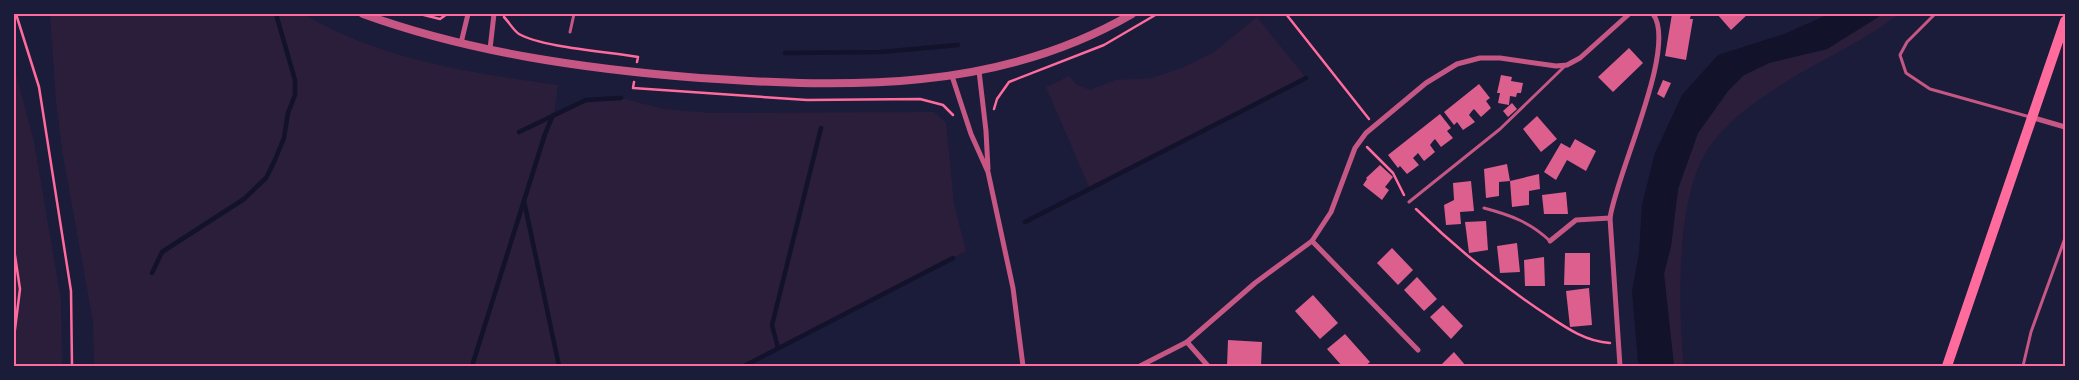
<svg xmlns="http://www.w3.org/2000/svg" width="2079" height="380" viewBox="0 0 2079 380" font-family="Rubik,sans-serif">
	<rect width="100%" height="100%" fill="#1b1b3a"/>
	<!-- green -->
	<g fill="#2a1e3b">
		<path d="M50,14H304C380,60 472,73 558,85L554,115L586,100L621,98L664,109L711,113L934,112L946,123L954,204L966,251L744,366H94L93,322L62,150L56,101Z"/>
		<path d="M1883,14H1899C1864,42 1823,58 1786,82C1756,101 1723,123 1705,154C1676,203 1678,310 1684,366H1674L1664,274L1671,246L1678,189L1698,133L1728,91L1744,75L1769,63L1827,49Z"/>
		<path d="M1257,17L1306,78L1090,189L1046,87L1069,76L1076,84L1090,90L1115,80L1152,78L1184,67L1214,52Z"/>
		<path d="M14,66L34,142L61,300L62,366H14Z"/>
	</g>
	<!-- water -->
	<path fill="#12122b" d="M1829,14H1883L1827,49L1769,63L1744,75L1728,91L1698,133L1678,189L1671,246L1664,274L1674,366H1643L1638,362L1632,291L1639,253L1642,205L1655,153L1682,95L1718,55L1784,34Z"/>
	<g fill="none" stroke-linecap="round" stroke-linejoin="round">
		<!-- stream -->
		<g stroke="#12122b" stroke-width="4.5">
			<path d="M785,53L881,52L958,45"/>
			<path d="M519,132L586,100L621,98"/>
			<path d="M524,201L559,366"/>
			<path d="M1025,222L1306,78"/>
			<path d="M152,273L162,252L244,199L266,178L274,162L284,138L288,113L295,95V80L276,14"/>
			<path d="M778,348L772,325L821,128"/>
			<path d="M472,366L545,134L553,115"/>
			<path d="M744,366L953,258"/>
		</g>
	</g>
	<!-- building -->
	<g fill="#dd5f8e">
		<path d="M1672,14H1691L1690,19H1693L1686,60L1665,56Z"/>
		<path d="M1717,14H1748L1731,30Z"/>
		<path d="M1629,48L1643,63L1613,92L1598,77Z"/>
		<path d="M1501,75L1512,77L1511,81L1523,83L1521,93H1517L1516,97L1510,96L1509,105L1498,103L1500,93H1497Z"/>
		<path d="M1663,80L1671,83L1664,98L1657,94Z"/>
		<path d="M1479,84L1490,98L1486,101L1491,108L1481,117L1474,109L1472,111L1469,115L1475,122L1463,130L1457,122L1454,125L1444,112Z"/>
		<path d="M1512,103L1517,109L1508,117L1503,111Z"/>
		<path d="M1440,114L1451,128L1447,131L1453,138L1441,147L1435,139L1433,141L1430,145L1435,152L1424,161L1418,153L1413,158L1419,165L1407,174L1400,166L1398,168L1388,155Z"/>
		<path d="M1537,116L1557,139L1541,152L1523,129Z"/>
		<path d="M1575,139L1596,151L1586,171L1567,160L1556,180L1544,172L1561,143L1570,148Z"/>
		<path d="M1507,164L1510,181L1499,182V196L1486,198L1484,169Z"/>
		<path d="M1380,165L1393,177L1385,187L1389,190L1382,200L1363,185L1367,179L1366,178Z"/>
		<path d="M1539,174L1540,189L1529,191V205L1512,207L1510,181Z"/>
		<path d="M1471,181L1474,211L1460,212L1461,224L1446,225L1444,205L1454,200L1453,183Z"/>
		<path d="M1566,192L1568,214H1544L1542,195Z"/>
		<path d="M1486,221L1488,250L1469,253L1465,222Z"/>
		<path d="M1517,243L1520,272L1500,273L1497,246Z"/>
		<path d="M1392,248L1413,270L1398,285L1377,263Z"/>
		<path d="M1565,253H1590V285H1564Z"/>
		<path d="M1544,257L1545,286H1525L1524,260Z"/>
		<path d="M1417,277L1437,299L1424,311L1404,290Z"/>
		<path d="M1589,288L1592,325L1570,327L1566,291Z"/>
		<path d="M1313,295L1338,323L1320,339L1295,311Z"/>
		<path d="M1443,305L1463,326L1451,339L1430,317Z"/>
		<path d="M1345,334L1370,362L1365,366H1342L1327,349Z"/>
		<path d="M1228,340L1262,342L1261,366H1227Z"/>
		<path d="M1454,352L1466,366H1440Z"/>
	</g>
	<g fill="none" stroke-linecap="round" stroke-linejoin="round">
		<!-- path -->
		<g stroke="#ff6b9d" stroke-width="2.5">
			<path d="M16,14L39,87L71,291L72,366"/>
			<path d="M420,14L440,19L447,14"/>
			<path d="M1286,14L1369,119"/>
			<path d="M504,17C509,22 513,30 519,34C541,47 610,52 638,57L637,62"/>
			<path d="M634,82L633,88L807,100L920,99L943,105L953,115"/>
			<path d="M994,109L997,99L1009,82L1104,45L1157,14"/>
			<path d="M1367,147L1393,173L1404,195"/>
			<path d="M1416,209C1454,246 1494,279 1538,309C1561,324 1582,341 1610,343"/>
			<path d="M14,249L20,289L14,337"/>
		</g>
		<!-- service -->
		<g stroke="#c65784" stroke-width="3">
			<path d="M1935,14L1907,42L1900,55L1906,73L1930,89L2030,117"/>
			<path d="M570,32L574,14"/>
			<path d="M1409,202L1500,129L1566,65"/>
			<path d="M1484,208C1510,215 1530,222 1550,241"/>
			<path d="M2023,366L2031,332L2065,238"/>
		</g>
		<!-- minor -->
		<g stroke="#c65784" stroke-width="5">
			<path d="M461,43L468,14"/>
			<path d="M490,49L494,14"/>
			<path d="M979,71L986,131L988,169"/>
			<path d="M952,76L971,134L988,172L1013,288L1023,366"/>
			<path d="M2034,118L2065,127"/>
			<path d="M1312,241L1418,350"/>
			<path d="M1550,241L1576,220L1610,218"/>
			<path d="M1187,342L1208,366"/>
			<path d="M1140,366L1187,342L1255,283L1312,241L1331,212L1355,148L1366,133L1426,83L1457,64L1480,58H1500L1556,66L1567,65L1580,58L1629,14"/>
			<path d="M1620,366L1610,218C1616,174 1678,47 1653,14"/>
		</g>
		<!-- tertiary -->
		<path stroke="#c65784" stroke-width="8" d="M363,14C471,53 586,69 700,78C849,88 998,92 1132,14"/>
		<!-- primary -->
		<path stroke="#ff6b9d" stroke-width="10" d="M1947,366L2065,21"/>
	</g>
	<!-- border -->
	<rect width="2079" height="380" fill="none" stroke="#1b1b3a" stroke-width="30"/>
	<rect x="15" y="15" width="2049" height="350" fill="none" stroke="#ff6b9d" stroke-width="2"/>
</svg>
